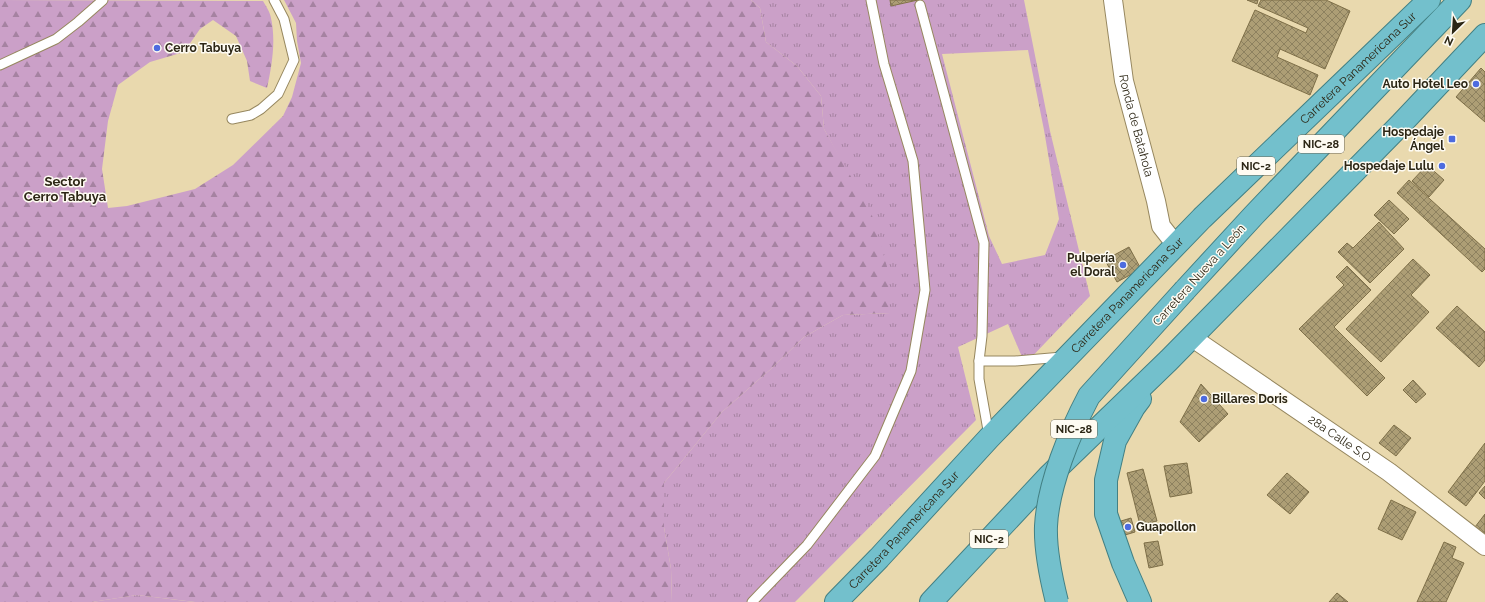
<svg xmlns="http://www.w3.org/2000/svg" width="1485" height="602" viewBox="0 0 1485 602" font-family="Raleway,sans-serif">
	<defs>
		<pattern id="grass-tufts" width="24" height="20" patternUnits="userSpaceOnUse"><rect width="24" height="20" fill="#cba0c8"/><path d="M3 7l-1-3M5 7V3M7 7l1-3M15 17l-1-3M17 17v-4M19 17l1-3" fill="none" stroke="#a582a1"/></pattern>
		<pattern id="forest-firs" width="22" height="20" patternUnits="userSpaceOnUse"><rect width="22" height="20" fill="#cba0c8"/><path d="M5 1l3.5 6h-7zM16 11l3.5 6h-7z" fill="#a582a1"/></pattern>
		<pattern id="building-cross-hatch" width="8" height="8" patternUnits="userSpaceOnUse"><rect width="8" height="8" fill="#ad9e75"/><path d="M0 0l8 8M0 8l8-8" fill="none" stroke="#8d815f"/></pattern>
	</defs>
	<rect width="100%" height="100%" fill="#e9d9ae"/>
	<!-- grass -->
	<g fill="url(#grass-tufts)" fill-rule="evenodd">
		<path d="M751,0H890L892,6L918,0H1024L1050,131L1090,296L1025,364L1008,324L958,347L976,420L795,602H672L671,569L664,527V483L722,412L772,368L804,337L843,315L890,313L845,168L824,129L821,96L797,66L766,42L760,8ZM1028,50L1044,130L1059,219L1045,255L1002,264L989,236L942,54Z"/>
		<path d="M137,595L194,602H92Z"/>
	</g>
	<!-- forest -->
	<path fill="url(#forest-firs)" d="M0,0L263,1C266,6 270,12 271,18C276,41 272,65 267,88L250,81L247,61L236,36L213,20L200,29L184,52L150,62L118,85L108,121L102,169L108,208L127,206L195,189L233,165L283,116L292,97L301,63L297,41L296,23L284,0H751L760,8L766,42L797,66L821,96L824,129L871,212L888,270L890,313L843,315L804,337L772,368L722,412L664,483V527L671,569L672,602H195L137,595L92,602H0Z"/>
	<!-- building -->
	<g fill="url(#building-cross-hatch)" stroke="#7e6f48">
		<path d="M890,0H918L891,6Z"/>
		<path d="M1247,0H1258L1257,4Z"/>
		<path d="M1261,0H1326L1350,11L1325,69L1280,49L1277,57L1318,75L1310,95L1232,61L1255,10L1306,33L1308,28L1258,6Z"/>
		<path d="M1481,68L1485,72V122L1456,97Z"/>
		<path d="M1427,165L1444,180L1429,197L1412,181Z"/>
		<path d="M1409,180L1485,249V269L1482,272L1397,193Z"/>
		<path d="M1389,200L1409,219L1394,234L1374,215Z"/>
		<path d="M1379,222L1404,249L1370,283L1338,252L1347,243L1353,248Z"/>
		<path d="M1129,247L1141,269L1117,282L1105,260Z"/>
		<path d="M1413,259L1430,275L1411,295L1429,312L1381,362L1346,329Z"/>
		<path d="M1347,266L1371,290L1334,327L1385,378L1367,396L1299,329L1344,285L1336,277Z"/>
		<path d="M1457,306L1485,332V360L1479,367L1436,328Z"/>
		<path d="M1413,380L1426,394L1416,403L1403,390Z"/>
		<path d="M1201,384L1228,414L1199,442L1180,422Z"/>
		<path d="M1394,425L1411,438L1396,456L1379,443Z"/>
		<path d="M1485,443V481L1466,506L1448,492Z"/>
		<path d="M1187,463L1192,493L1170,497L1164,466Z"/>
		<path d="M1143,469L1157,521L1140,525L1127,473Z"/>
		<path d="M1287,473L1309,492L1290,514L1267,495Z"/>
		<path d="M1485,486V499L1479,493Z"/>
		<path d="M1391,500L1416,512L1402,540L1378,529Z"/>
		<path d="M1485,514V534L1475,527Z"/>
		<path d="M1131,518L1135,532L1125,535L1121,521Z"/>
		<path d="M1158,541L1163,565L1149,568L1144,543Z"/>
		<path d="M1444,542L1456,547L1452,558L1464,563L1446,602H1417Z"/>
		<path d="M1337,593L1348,602H1329Z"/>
	</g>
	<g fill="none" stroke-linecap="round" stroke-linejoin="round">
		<!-- service casing -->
		<g stroke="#96875f" stroke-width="11">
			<g id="service">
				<path d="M920,5L984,243L982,336L979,361V379L989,436"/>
				<path d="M0,65L56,39L78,22L103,0"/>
				<path d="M232,119L251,115L261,109L278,94L294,60L284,19L274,0"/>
				<path d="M979,361H1015L1062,357"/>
				<path d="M752,602L807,545L875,456L911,371L925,290L913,161L884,64L871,0"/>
			</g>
		</g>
		<!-- minor casing -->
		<g stroke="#96875f" stroke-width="20">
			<g id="minor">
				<path id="s1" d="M1113,0L1124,81L1156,201L1161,226L1176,245"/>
				<path id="s2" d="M1191,337L1389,472L1485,546"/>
			</g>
		</g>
		<!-- trunk casing -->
		<g stroke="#438084" stroke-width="24">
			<g id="trunk">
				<path d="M1185,290L1254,215L1460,0"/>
				<path d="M1140,399L1134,407L1115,441L1106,480V514L1123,563L1140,602"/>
				<path id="s3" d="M836,602L879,558L989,438L1202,218L1429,0"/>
				<path d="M931,602L1048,477L1169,360L1401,124L1485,35"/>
			</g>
		</g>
		<!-- service -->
		<use href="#service" stroke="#fff" stroke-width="9"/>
		<!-- minor -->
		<use href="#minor" stroke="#fff" stroke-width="18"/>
		<!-- trunk -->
		<use href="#trunk" stroke="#73c0cc" stroke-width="22"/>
		<!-- trunk-bridge casing -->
		<g stroke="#438084" stroke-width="24" stroke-linecap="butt">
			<path id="trunk-bridge" d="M1057,602C1051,578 1045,551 1046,526C1048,485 1070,432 1089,396L1185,290"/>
		</g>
		<!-- trunk-bridge -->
		<use href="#trunk-bridge" stroke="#73c0cc" stroke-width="22"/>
	</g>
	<!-- markers -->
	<g fill="#4d6bdf" stroke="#fefbf2" stroke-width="1.5">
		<circle cx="157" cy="48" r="4"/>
		<circle cx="1476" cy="84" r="4"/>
		<rect x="1448" y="135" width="8" height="8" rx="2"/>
		<circle cx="1442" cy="166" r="4"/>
		<circle cx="1123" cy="265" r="4"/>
		<circle cx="1204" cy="399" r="4"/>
		<circle cx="1128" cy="527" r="4"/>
	</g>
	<g text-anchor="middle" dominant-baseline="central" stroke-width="3" stroke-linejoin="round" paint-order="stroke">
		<!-- shield labels -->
		<g fill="#fefbf2" stroke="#6b6657" stroke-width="1">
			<rect x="1298" y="135" width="46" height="18" rx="3"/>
			<rect x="1237" y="157" width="38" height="18" rx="3"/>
			<rect x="1051" y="420" width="46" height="18" rx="3"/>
			<rect x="970" y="530" width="38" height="18" rx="3"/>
		</g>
		<g font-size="11" font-weight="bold" fill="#2c2615">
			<text x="1321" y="144">NIC-28</text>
			<text x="1256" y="166">NIC-2</text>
			<text x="1074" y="429">NIC-28</text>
			<text x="989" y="539">NIC-2</text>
		</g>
		<!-- poi labels -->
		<g font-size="12" font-weight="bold" fill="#2c2615" stroke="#fefbf2" text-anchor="end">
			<text x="165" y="48" text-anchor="start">Cerro Tabuya</text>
			<text x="1468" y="84">Auto Hotel Leo</text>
			<text x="1444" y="132">Hospedaje<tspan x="1444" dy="14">Ángel</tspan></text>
			<text x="1434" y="166">Hospedaje Lulu</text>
			<text x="1115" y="258">Pulpería<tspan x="1115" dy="14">el Doral</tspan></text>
			<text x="1212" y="399" text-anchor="start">Billares Doris</text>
			<text x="1136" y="527" text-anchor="start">Guapollon</text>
		</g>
		<!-- street labels -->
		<g font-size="12" fill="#2c2615" stroke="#fefbf2">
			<text stroke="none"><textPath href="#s3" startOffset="747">Carretera Panamericana Sur</textPath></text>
			<text stroke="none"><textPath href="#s1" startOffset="128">Ronda de Batahola</textPath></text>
			<text transform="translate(1199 275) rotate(-48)">Carretera Nueva a León</text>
			<text stroke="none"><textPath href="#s3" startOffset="423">Carretera Panamericana Sur</textPath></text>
			<text stroke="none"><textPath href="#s2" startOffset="181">28a Calle S.O.</textPath></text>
			<text stroke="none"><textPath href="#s3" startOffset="99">Carretera Panamericana Sur</textPath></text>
		</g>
		<!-- neighbourhood labels -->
		<g font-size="13" font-weight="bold" fill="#2c2615" stroke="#fefbf2">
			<text x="65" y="181">Sector<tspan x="65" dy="15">Cerro Tabuya</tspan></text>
		</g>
	</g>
	<!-- north arrow -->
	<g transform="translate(1453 32) rotate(205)" stroke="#fefbf2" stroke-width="3" paint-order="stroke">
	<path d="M0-3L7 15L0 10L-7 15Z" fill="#2c2615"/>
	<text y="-6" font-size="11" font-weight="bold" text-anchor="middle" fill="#2c2615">N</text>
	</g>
</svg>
